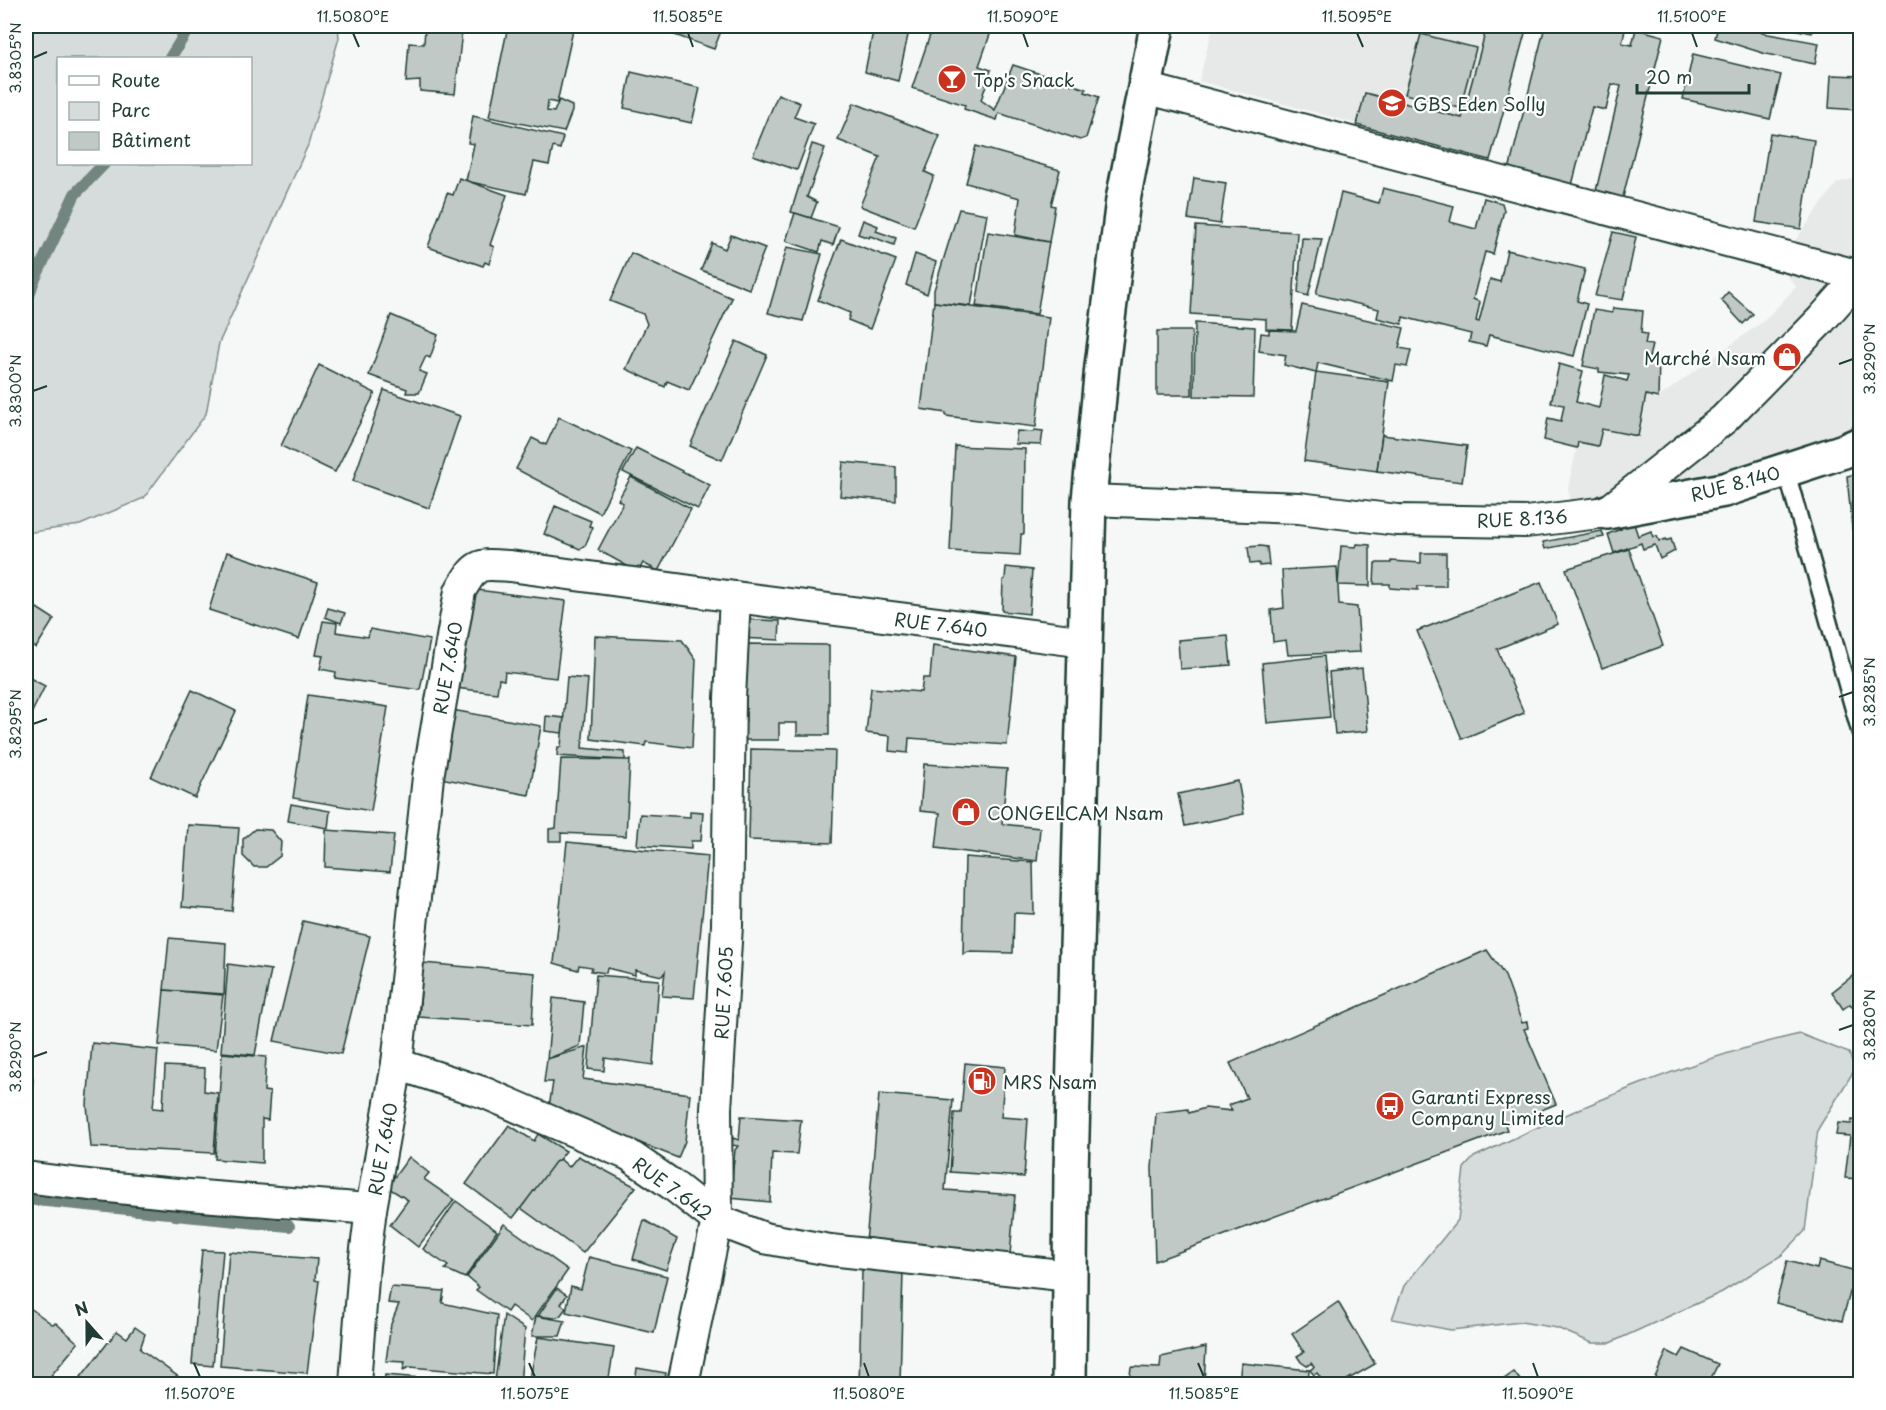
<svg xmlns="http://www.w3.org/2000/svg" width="1886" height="1410" viewBox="0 0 1886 1410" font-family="'Playpen Sans',sans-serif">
	<rect width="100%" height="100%" fill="#f6f7f7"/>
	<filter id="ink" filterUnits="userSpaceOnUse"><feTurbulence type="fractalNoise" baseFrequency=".0167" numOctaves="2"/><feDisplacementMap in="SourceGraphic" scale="12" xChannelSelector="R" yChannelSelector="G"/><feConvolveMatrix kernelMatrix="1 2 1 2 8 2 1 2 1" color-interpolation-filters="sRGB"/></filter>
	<g filter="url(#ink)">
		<!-- built -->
		<g fill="#e6e9e8">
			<path d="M1213,26H1527L1490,160L1199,81Z"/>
			<path d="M1860,177V430L1780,464L1574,513L1568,489L1578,442L1598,446L1602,429L1638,436L1646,395L1658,398L1766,319L1796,287L1778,264L1837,183Z"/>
		</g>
		<!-- green -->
		<g fill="#d6dcdb" stroke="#7a8c88" stroke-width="1.5" fill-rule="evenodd">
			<path d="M26,26H338L339,38L308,145L219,343L206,414L144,498L80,525L26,533ZM58,58H250V164H58Z"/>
			<path d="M1800,1034L1849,1053L1855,1069L1818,1129L1805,1231L1782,1255L1722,1292L1610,1343H1592L1557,1328L1521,1322L1451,1330L1392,1319L1404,1286L1458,1220L1464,1168L1474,1157C1577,1108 1689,1059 1800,1034Z"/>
		</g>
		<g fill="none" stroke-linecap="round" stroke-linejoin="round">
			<!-- stream -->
			<g stroke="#72857f" stroke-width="12">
				<path d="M170,58L190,26"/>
				<path d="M26,305L33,283L75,194L104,164"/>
				<path d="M26,1199L168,1213"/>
				<path d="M175,1215L289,1226"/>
			</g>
		</g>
		<!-- building -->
		<g fill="#c0c9c6" stroke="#1f3d34" stroke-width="1.5">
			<path d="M508,26H574L557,103L548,101L547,111L554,112L559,100L572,106V111L564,132L489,117Z"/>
			<path d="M650,26H723L714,49Z"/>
			<path d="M874,26H910L898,81L865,72Z"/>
			<path d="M933,26H993L979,66L991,70L981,100L995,110L1013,65L1086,89L1085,92L1099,97L1086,138L1080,140L999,113L997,120L964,109L965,105L912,88Z"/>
			<path d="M1469,26H1527L1490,160L1357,125L1365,93L1462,118L1486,30Z"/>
			<path d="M1545,26H1626L1622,43L1632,45L1636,29L1663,36L1622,201L1595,195L1621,86L1612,84L1606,110L1592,107L1571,189L1508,174Z"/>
			<path d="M1718,26H1747L1768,34L1819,43L1815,64L1766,54L1715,38Z"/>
			<path d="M1797,26H1814L1812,33L1797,30Z"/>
			<path d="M1854,26H1860V54L1854,53Z"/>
			<path d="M425,27L462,31L455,94L420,91V81L406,82L409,43L424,44Z"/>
			<path d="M1421,34L1476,48L1460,108L1405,94Z"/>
			<path d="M1693,54L1781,75L1770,119L1683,99Z"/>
			<path d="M631,72L700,88L692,123L624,108Z"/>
			<path d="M1831,75L1860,76L1859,110L1829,108Z"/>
			<path d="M778,94L800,103L794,117L814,124L797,170L753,155Z"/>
			<path d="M854,103L940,136L925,172L934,176L914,227L860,206L880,157L838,140Z"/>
			<path d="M473,116L563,137L560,149L553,147L549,165L534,162L526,194L466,181L474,144L468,143Z"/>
			<path d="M1770,133L1814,140L1801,229L1756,222Z"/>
			<path d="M812,144L825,148L807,197L817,202L811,218L791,212Z"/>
			<path d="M976,146L1060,170L1051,205L1055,206L1049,242L1015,235L1020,198L966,183Z"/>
			<path d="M459,178L507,195L490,245L494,247L489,264L485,262L483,266L428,247L447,193L453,195Z"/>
			<path d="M1194,178L1226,183L1220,224L1188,219Z"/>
			<path d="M1383,188L1454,206L1450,222L1476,229L1484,198L1502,203L1504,210L1493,254L1485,252L1473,299L1480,302L1476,321L1479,322L1490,279L1500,282L1507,250L1585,269L1577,301L1587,304L1574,356L1489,335L1486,346L1469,342L1471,334L1403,317L1402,324L1377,318L1379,309L1316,294L1341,193L1379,203Z"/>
			<path d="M959,209L987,214L971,306L934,302V290Z"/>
			<path d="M795,213L839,227L833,245L822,241L819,252L786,241Z"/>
			<path d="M863,220L878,226L876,231L896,238L894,245L870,236L869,238L858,234Z"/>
			<path d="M1196,226L1297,232L1292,330L1266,329V319L1191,314Z"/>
			<path d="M988,232L1049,242L1037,314L976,306Z"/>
			<path d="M1613,232L1636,237L1623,300L1595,296Z"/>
			<path d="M731,235L765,248L749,289L701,270L712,243L725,249Z"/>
			<path d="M1302,238L1322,239L1308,296L1298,293Z"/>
			<path d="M841,239L896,260L870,329L848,320L850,313L818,300Z"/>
			<path d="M787,247L822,254L803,321L768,313Z"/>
			<path d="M631,253L732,298L689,390L667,381L665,387L626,369L647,324L643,314L610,301Z"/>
			<path d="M915,254L936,262L927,294L906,285Z"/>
			<path d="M1728,292L1753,314L1743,324L1721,300Z"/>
			<path d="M934,302L1049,317L1036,427L946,416V413L921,409Z"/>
			<path d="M1302,305L1404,328L1399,348L1411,350L1407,367L1396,365L1393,381L1318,363L1316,373L1284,365L1286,355L1259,351L1261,333L1269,334V330L1296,331Z"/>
			<path d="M1613,308L1643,311L1641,333L1647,334L1645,344L1652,345L1649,357L1659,358L1658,398L1646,395L1638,436L1602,429L1598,446L1578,442L1577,448L1544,440L1548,418L1561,421L1564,405L1551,403L1559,364L1583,371L1576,402L1599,408L1605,375L1627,381L1629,375L1599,372V369L1583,366L1594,310L1612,313Z"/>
			<path d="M391,315L438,335L430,358L426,356L419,371L427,374L419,393H406L407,389L369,375Z"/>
			<path d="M1195,323L1255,327L1253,397L1194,396Z"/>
			<rect x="1157" y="331" width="35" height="64"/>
			<path d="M736,341L767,355L722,460L690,446Z"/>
			<path d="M319,365L375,393L335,472L281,446Z"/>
			<path d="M1316,372L1389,382L1377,471L1304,461Z"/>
			<path d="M384,390L460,416L429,508L353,481Z"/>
			<path d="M559,417L631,451L600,513L516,469L532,438L546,445Z"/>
			<path d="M1034,430L1043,431L1041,445L1015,444L1017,431L1034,432Z"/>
			<path d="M1382,435L1467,446L1462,482L1377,471Z"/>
			<path d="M955,446L1025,449L1024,534H1021L1020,555L950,551Z"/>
			<path d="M636,448L710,485L698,509L623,472Z"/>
			<path d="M843,462L896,467V501L840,496Z"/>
			<path d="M1860,473V559L1852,528L1847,476Z"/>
			<path d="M631,477L691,509L658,571L643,563L638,572L598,550L623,503L618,500Z"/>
			<path d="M555,506L591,521L589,526L593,527L585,546L580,549L544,534Z"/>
			<path d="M1632,518L1638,536L1651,531L1653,537L1657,536L1659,541L1666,539V541L1671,539L1675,551L1660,559L1655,545L1643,549L1641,543L1614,553L1608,534L1621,529L1619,524Z"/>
			<path d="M1602,531L1604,537L1545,549L1543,542Z"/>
			<path d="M1357,544L1370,545V586L1338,585L1341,546L1356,547Z"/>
			<path d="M1260,546L1267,547L1269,565L1259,566V563L1250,564L1248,547Z"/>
			<path d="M1629,549L1663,646L1602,668L1566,569Z"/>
			<path d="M227,552L318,582L299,639L209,610Z"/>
			<path d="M1421,553H1446V586H1418V590L1390,588V584H1374L1375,563H1391V561L1421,563Z"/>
			<path d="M1006,567L1032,570L1029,614L1002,611L1003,580L1005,579Z"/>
			<path d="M1337,567L1339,605L1357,607L1360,652L1288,655L1286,640L1273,642L1271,610L1284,608L1282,570Z"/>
			<path d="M1541,582L1558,624L1497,649L1524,713L1462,739L1417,631Z"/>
			<path d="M469,589L566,601L556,678L505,672L504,680L499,679L497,693L455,688Z"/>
			<path d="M26,601L54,619L36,648L26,641Z"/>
			<path d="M328,608L345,613L341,623L325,617Z"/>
			<path d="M738,619L780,621L779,640L738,638Z"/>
			<path d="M323,621L337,623L336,632L368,637L370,629L430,640L420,690L335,678L336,672L320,669L323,656L316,655Z"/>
			<path d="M595,636L682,640L696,660L692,748L646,742L645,746L591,739Z"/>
			<path d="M1228,636L1231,665L1180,669L1178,640Z"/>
			<path d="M746,644L829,645V735H797V723H779V740H737V722L746,721Z"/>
			<path d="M933,645L1016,657L1007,745L909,738L908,753L889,751L890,736L866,733L871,688L921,692L923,678H930Z"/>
			<path d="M1324,656L1330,717L1267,723L1262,663Z"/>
			<path d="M1362,668L1368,731L1335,734L1329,672Z"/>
			<path d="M26,676L45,686L26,724Z"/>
			<path d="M567,677L588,679L582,748L625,752V760L557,756L558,747H561Z"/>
			<path d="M192,690L236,711L195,798L151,777Z"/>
			<path d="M308,695L388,707L371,811L293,798Z"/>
			<path d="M452,710L541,726L529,795L440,778Z"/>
			<path d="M546,716L564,718L562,733L545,731Z"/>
			<path d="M751,749L835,751L832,843L749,840Z"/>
			<path d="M561,759L630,760L626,836L561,833V841H549V829L556,828Z"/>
			<path d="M924,764L1007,769L1002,824L1040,828L1037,861L936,848L940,813L920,811Z"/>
			<path d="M1238,781L1244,814L1185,826L1178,794Z"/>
			<path d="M291,804L330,811L328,828L288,821Z"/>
			<path d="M690,811L703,812L701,841H691V849L637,845L640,814L690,817Z"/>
			<path d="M188,825L239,828L232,911L182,907Z"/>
			<path d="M255,829L271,830L281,842L280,856L266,867H254L243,856V839Z"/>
			<path d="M326,830L394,835L390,872L325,867Z"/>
			<path d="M567,842L708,856L694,998L662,996L665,972L662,976L635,970V975L607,968L606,973L591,971L592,967L579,965L578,970L554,963Z"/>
			<path d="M965,857L1033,862L1034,914L1014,913L1013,953L968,952L963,955Z"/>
			<path d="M303,921L370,936L341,1054L274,1041Z"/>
			<path d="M169,938L226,943L224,994L164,990Z"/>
			<path d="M1487,950L1505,976L1522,1023L1527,1022L1528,1028L1524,1029L1556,1104L1505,1125L1507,1130L1155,1261L1152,1168L1156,1113L1188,1109L1189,1113L1205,1108L1232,1111L1229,1105L1247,1098L1230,1063Z"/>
			<path d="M423,963L535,973L532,1025L419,1017Z"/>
			<path d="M228,964L271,970L255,1055L221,1052Z"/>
			<path d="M1860,970V1014L1850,1004L1843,1009L1832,992Z"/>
			<path d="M596,975L659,980L653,1065L605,1058L604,1071L588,1069Z"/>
			<path d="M164,990L223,995L216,1050L159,1045Z"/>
			<path d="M553,998L584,1002L580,1046L547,1059Z"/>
			<path d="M92,1043L158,1050L153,1108L163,1109L165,1066L205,1068L204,1091L218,1093L214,1153L91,1147L87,1105Z"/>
			<path d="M587,1047L583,1079L690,1094L685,1141L678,1158L549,1107L553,1082H544L547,1059Z"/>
			<path d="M222,1053L266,1057L264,1091L270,1092L268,1120L262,1119V1163L215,1159Z"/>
			<path d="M965,1063L1005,1067L1001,1117L1028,1119L1024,1177L950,1172L954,1113H961Z"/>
			<path d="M26,1078L33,1079L28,1141H26Z"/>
			<path d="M879,1094L953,1100L945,1190L1015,1195L1010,1255L866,1243Z"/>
			<path d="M741,1116L801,1120L797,1154L772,1153L770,1202L730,1198L735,1150L738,1146L732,1145L733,1138L739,1140Z"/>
			<path d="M1852,1120L1860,1121V1179L1845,1178L1850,1136L1836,1135L1838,1123L1851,1124Z"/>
			<path d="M509,1125L534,1141L538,1134L566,1151L513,1218L466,1184Z"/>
			<path d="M578,1156L636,1187L583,1253L521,1208L555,1162L560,1159L569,1167Z"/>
			<path d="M409,1157L429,1173L424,1179L454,1200L418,1247L390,1225L408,1200L387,1187Z"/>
			<path d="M456,1201L497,1231L465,1278L445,1269L448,1266L423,1249Z"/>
			<path d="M644,1220L677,1239L666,1270L633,1259Z"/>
			<path d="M504,1224L568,1270L532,1321L511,1306L507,1312L476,1290L479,1287L467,1277Z"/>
			<path d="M202,1250L223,1251L213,1366L192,1364Z"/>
			<path d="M229,1252L317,1259L315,1280L319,1281L307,1373L220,1366Z"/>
			<path d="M589,1257L667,1276L654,1333L566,1312L571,1286L581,1289Z"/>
			<path d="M1787,1261L1817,1269L1819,1261L1856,1271L1842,1321L1776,1303Z"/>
			<path d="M862,1270L903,1271L900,1384H859Z"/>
			<path d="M391,1287L444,1291L442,1303L497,1315L493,1374L410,1367L403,1370L405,1362L386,1361L391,1324L399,1304L388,1303Z"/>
			<path d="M557,1288L567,1295L561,1304L566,1308L560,1316L554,1318L538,1316Z"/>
			<path d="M1338,1302L1375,1364L1340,1384H1325L1317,1373L1314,1375L1310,1370L1314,1367L1311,1363L1307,1366L1301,1362L1297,1356L1304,1352L1292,1334Z"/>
			<path d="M26,1305L52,1324L56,1323L78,1343L44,1384H26Z"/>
			<path d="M504,1315L525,1329L520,1384L495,1381Z"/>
			<path d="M536,1316L565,1321L560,1336H532Z"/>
			<path d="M135,1327L145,1334L140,1349L180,1378L175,1384H81L77,1382L117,1331L127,1338Z"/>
			<path d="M538,1337L614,1348L608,1384H529Z"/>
			<path d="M1206,1347L1204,1384H1129L1131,1367L1160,1368L1161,1357Z"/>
			<path d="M1684,1349L1718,1364L1708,1384H1652L1667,1351L1679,1357Z"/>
			<path d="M1241,1363L1309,1370L1308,1384H1239Z"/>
			<path d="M637,1368L666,1373L664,1384H635Z"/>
			<path d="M1514,1372L1523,1384H1497Z"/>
			<path d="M385,1375L492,1384H384Z"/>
		</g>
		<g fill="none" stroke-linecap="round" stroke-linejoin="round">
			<!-- service casing -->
			<g stroke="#1f3d34" stroke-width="20">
				<path id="service" d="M1786,470L1860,732"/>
			</g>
			<!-- minor casing -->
			<g stroke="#1f3d34" stroke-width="34">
				<g id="minor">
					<path d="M1145,88L1860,276"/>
					<path d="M1089,500L1299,508L1397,520L1526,522L1607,512L1724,419L1821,320L1860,276"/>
					<path d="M397,1064L485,1093L629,1155L674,1186L717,1220L764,1238L830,1250L1070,1276"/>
					<path d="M26,1177C140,1193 256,1200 371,1209"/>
					<path d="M355,1384L364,1265L371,1209L397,1064L428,777L460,591C477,562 478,564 510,566L735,597L1086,642"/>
					<path d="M683,1384L717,1220L716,1109L727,925L730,698L735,597"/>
				</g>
			</g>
			<!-- tertiary casing -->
			<g stroke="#1f3d34" stroke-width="38">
				<path id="tertiary" d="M1607,512L1724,490L1844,451L1860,444"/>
			</g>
			<!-- primary casing -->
			<g stroke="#1f3d34" stroke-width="38">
				<path id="primary" d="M1069,1384L1071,1172L1089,500L1102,366L1123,200L1157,26"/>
			</g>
			<!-- service -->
			<use href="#service" stroke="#fff" stroke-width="15"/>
			<!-- minor -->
			<use href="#minor" stroke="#fff" stroke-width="30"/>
			<!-- tertiary -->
			<use href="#tertiary" stroke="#fff" stroke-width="33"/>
			<!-- primary -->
			<use href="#primary" stroke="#fff" stroke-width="33"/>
		</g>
	</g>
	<!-- ticks -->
	<path fill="none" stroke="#1f3d34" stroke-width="2" d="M353,33L359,47M688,33L693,47M1023,33L1028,47M1357,33L1363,47M1692,33L1697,47M33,58L47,52M1839,364L1853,359M33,391L47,386M1839,697L1853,692M33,724L47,719M1839,1030L1853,1025M33,1057L47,1052M194,1363L200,1377M529,1363L535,1377M864,1363L869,1377M1198,1363L1204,1377M1533,1363L1538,1377"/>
	<!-- icons -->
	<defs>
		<g id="bar-disc" transform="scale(1.5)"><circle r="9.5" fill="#c8321e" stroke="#fff"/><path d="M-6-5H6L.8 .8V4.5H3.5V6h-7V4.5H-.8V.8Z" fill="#fff"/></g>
		<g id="school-disc" transform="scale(1.5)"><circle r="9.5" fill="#c8321e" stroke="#fff"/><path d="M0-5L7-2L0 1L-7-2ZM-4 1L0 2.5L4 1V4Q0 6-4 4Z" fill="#fff"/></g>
		<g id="shop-disc" transform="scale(1.5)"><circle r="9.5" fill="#c8321e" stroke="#fff"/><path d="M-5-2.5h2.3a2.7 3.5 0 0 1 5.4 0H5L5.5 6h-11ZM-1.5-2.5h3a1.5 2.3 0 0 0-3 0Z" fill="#fff"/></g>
		<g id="fuel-disc" transform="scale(1.5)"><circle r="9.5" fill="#c8321e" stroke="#fff"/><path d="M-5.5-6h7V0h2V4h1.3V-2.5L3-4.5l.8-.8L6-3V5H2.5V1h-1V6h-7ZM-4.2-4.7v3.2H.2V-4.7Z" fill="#fff"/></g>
		<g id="bus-disc" transform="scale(1.5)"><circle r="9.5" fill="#c8321e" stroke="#fff"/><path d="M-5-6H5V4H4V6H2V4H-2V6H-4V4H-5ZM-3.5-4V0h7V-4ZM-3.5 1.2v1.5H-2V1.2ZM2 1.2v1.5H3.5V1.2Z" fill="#fff"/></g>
	</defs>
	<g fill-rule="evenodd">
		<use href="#bar-disc" x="952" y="79"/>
		<use href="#school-disc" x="1392" y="103"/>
		<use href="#shop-disc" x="1787" y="357"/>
		<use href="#shop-disc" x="966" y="812"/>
		<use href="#fuel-disc" x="982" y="1081"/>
		<use href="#bus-disc" x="1390" y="1106"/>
	</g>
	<g text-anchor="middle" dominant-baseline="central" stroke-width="4.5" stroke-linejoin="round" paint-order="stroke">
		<!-- poi labels -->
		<g font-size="18" fill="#1f3d34" stroke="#fff" text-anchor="start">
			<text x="973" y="79">Top's Snack</text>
			<text x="1413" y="103">GBS Eden Solly</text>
			<text x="1766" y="357" text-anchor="end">Marché Nsam</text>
			<text x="987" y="812">CONGELCAM Nsam</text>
			<text x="1003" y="1081">MRS Nsam</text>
			<text x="1411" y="1096">Garanti Express<tspan x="1411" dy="21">Company Limited</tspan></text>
		</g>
		<!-- street labels -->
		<g font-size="18" fill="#1f3d34" stroke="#fff">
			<text transform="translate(1735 483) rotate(-15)">RUE 8.140</text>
			<text transform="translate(1522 518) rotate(-3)">RUE 8.136</text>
			<text transform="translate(941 624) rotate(7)">RUE 7.640</text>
			<text transform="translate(447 668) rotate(-80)">RUE 7.640</text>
			<text transform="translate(723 993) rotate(-87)">RUE 7.605</text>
			<text transform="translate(382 1149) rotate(-80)">RUE 7.640</text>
			<text transform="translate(673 1188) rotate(36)">RUE 7.642</text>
		</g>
	</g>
	<!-- margin -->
	<rect width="1886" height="1410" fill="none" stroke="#fff" stroke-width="66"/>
	<!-- legend -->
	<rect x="57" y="57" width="195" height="108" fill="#ffffff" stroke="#a5b1ae" stroke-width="1.5"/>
	<rect x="69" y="76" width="30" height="9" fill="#ffffff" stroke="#a5b1ae" stroke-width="1.5"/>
	<text x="111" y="87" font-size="18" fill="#1f3d34">Route</text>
	<rect x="69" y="102" width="30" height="18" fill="#d6dcdb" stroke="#a5b1ae" stroke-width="1.5"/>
	<text x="111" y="117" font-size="18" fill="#1f3d34">Parc</text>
	<rect x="69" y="132" width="30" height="18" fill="#c0c9c6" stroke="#a5b1ae" stroke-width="1.5"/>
	<text x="111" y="147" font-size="18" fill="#1f3d34">Bâtiment</text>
	<!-- north arrow -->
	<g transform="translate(87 1323) rotate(339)" stroke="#ffffff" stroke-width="4.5" paint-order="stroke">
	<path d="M0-4.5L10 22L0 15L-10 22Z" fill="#1f3d34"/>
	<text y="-9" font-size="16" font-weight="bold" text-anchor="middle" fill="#1f3d34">N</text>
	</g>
	<!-- scale -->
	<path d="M1637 84v9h112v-9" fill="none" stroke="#1f3d34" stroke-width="3"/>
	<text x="1646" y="84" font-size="18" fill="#1f3d34" stroke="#ffffff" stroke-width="4.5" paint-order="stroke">20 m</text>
	<rect x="33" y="33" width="1820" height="1344" fill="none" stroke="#1f3d34" stroke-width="2"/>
	<g font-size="15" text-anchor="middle" fill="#1f3d34">
		<text x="353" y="22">11.5080°E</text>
		<text x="688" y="22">11.5085°E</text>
		<text x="1023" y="22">11.5090°E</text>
		<text x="1357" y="22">11.5095°E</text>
		<text x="1692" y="22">11.5100°E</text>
		<text transform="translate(16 58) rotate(-90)" y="5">3.8305°N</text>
		<text transform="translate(1870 359) rotate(-90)" y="5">3.8290°N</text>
		<text transform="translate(16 391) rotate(-90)" y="5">3.8300°N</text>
		<text transform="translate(1870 692) rotate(-90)" y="5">3.8285°N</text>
		<text transform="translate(16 724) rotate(-90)" y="5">3.8295°N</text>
		<text transform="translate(1870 1025) rotate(-90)" y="5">3.8280°N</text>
		<text transform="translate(16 1057) rotate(-90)" y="5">3.8290°N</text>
		<text x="200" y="1399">11.5070°E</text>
		<text x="535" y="1399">11.5075°E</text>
		<text x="869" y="1399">11.5080°E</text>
		<text x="1204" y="1399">11.5085°E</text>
		<text x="1538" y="1399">11.5090°E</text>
	</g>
</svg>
